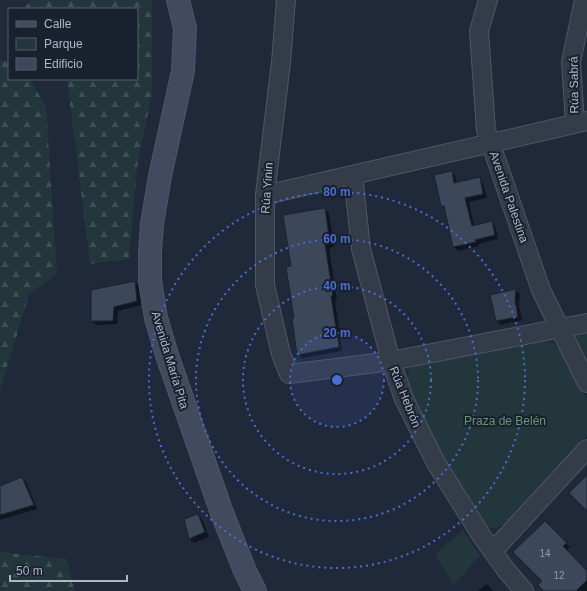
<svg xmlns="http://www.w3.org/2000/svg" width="587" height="591" viewBox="0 0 587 591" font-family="Helvetica,sans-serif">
	<defs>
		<pattern id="forest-firs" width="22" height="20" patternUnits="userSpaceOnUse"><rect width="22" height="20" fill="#22363b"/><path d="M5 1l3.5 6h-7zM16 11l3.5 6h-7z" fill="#405156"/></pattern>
	</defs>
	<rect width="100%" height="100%" fill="#20293a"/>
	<!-- forest -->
	<g fill="url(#forest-firs)">
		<path d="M31,0H150L152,3V94L137,167L129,259L90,264L67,79H137V9H27L25,7Z"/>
		<path d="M0,60L9,62V79H30L46,107L57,274L29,295L0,390Z"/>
		<path d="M0,552L66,559L75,591H0Z"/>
	</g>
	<!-- green -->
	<g fill="#22363b">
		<path d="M587,332V364L571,335Z"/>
		<path d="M543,342L554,343L561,351L587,400V436L558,469L509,521L497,528H486L444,460L406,385L409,369L416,364Z"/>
		<path d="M463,530L480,556L453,585L435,554Z"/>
	</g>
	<!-- shadow -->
	<g fill="#0007">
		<path d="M451,172L455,176L457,184L479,178L483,183L487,198L469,202L474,226L491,222L495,226L498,239L479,244V246L458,251L454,247L446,210L442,206Z"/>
		<path d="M325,209L329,213L334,247L329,248L337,300H335L342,351L302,358L298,354L295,319L292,267Z"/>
		<path d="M135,282L139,286L141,305L118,311L117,324L96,325L92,321V291Z"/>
		<path d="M516,291L520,294L519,305L522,320L501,325L497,321L491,296Z"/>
		<path d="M22,478L26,482L37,509L0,520V487Z"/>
		<path d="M198,515L202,519L209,537L194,543L190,539L186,519Z"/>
		<path d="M545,522L570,547L566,551L587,572V591H546L543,581Z"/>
		<path d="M487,584L493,591H478Z"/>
	</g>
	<!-- building -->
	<g fill="#3c475a" stroke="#1b2331">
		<path d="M452,171L454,183L480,177L483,194L465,198L472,226L492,221L495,235L475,240L476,242L453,247L444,206H441L434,175Z"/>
		<path d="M325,208L330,243L325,244L333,296H331L339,347L297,355L292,318H294L286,267L291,266L283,215Z"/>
		<path d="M135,281L137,301L114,307L113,321H91V290Z"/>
		<path d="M516,289L515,300L518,317L496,321L490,295Z"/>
		<path d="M587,475V511L569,493Z"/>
		<path d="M22,477L34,505L0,515V486Z"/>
		<path d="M198,514L205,532L189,539L184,519Z"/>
		<path d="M545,521L567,543L563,546L587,571V580L576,591H544L538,585L542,581L513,552Z"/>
	</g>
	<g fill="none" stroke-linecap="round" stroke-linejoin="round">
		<!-- street casing -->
		<g stroke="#4f5665" stroke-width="20">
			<g id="street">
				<path d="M286,0L281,62L265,195V285L281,354L289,374L391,361L587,323"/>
				<path d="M488,0L479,31L486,130L541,290L587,383"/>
				<path d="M575,123L571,62L584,0"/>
				<path d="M353,175L361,249L391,361L404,399L436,463L481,535L506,570L524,591"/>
				<path d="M265,195L587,121"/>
				<path d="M493,551L587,449"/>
			</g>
		</g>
		<!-- secondary casing -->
		<g stroke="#4f5665" stroke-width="24">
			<path id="secondary" d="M178,0L185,28L183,71L160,176L152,224L150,252V281L156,318L167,355L222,513L245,571L255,591"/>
		</g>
		<!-- street -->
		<use href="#street" stroke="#343c4a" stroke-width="18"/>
		<!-- secondary -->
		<use href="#secondary" stroke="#424a5d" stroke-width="22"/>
	</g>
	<!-- distance rings -->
	<circle cx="337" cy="380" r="47" fill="#496dd3" fill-opacity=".12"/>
	<g fill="none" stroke="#496dd3" stroke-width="2" stroke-dasharray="2 4">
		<circle cx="337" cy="380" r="47"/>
		<circle cx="337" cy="380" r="94"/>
		<circle cx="337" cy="380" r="141"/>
		<circle cx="337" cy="380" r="188"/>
	</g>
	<g text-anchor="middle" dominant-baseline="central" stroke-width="4" stroke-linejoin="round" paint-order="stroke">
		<!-- number labels -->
		<g font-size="10" fill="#929aac">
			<text x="545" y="553">14</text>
			<text x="559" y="575">12</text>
		</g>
		<!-- street labels -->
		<g font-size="12" fill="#afb6c7" stroke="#19212f">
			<text transform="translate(574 85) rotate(-91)">Rúa Sabrá</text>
			<text transform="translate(267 188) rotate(-86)">Rúa Yinin</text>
			<text transform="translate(509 197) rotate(71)">Avenida Palestina</text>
			<text transform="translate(170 360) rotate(73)">Avenida María Pita</text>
			<text transform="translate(405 397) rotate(68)">Rúa Hebrón</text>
		</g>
		<!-- park labels -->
		<g font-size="12" fill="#659874" stroke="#19212f">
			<text x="505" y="421">Praza de Belén</text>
		</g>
	</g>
	<circle cx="337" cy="380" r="6" fill="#496dd3" stroke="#19212f" stroke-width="2"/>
	<g font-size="12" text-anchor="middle" font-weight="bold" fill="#496dd3" stroke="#19212f" stroke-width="4" stroke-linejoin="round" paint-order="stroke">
		<text x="337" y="196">80 m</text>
		<text x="337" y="243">60 m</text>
		<text x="337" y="290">40 m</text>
		<text x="337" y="337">20 m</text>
	</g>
	<!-- legend -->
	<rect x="8" y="8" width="130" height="72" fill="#19212f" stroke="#555d6c"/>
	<rect x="16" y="21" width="20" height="6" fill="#424a5d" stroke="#555d6c"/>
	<text x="44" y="28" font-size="12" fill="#afb6c7">Calle</text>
	<rect x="16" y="38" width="20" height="12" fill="#22363b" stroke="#555d6c"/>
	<text x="44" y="48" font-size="12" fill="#afb6c7">Parque</text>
	<rect x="16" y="58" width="20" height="12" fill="#3c475a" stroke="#555d6c"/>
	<text x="44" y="68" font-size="12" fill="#afb6c7">Edificio</text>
	<!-- scale -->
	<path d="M10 575v6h117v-6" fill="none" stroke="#afb6c7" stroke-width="2"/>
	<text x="16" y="575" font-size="12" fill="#afb6c7" stroke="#19212f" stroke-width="3" paint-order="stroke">50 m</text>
</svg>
